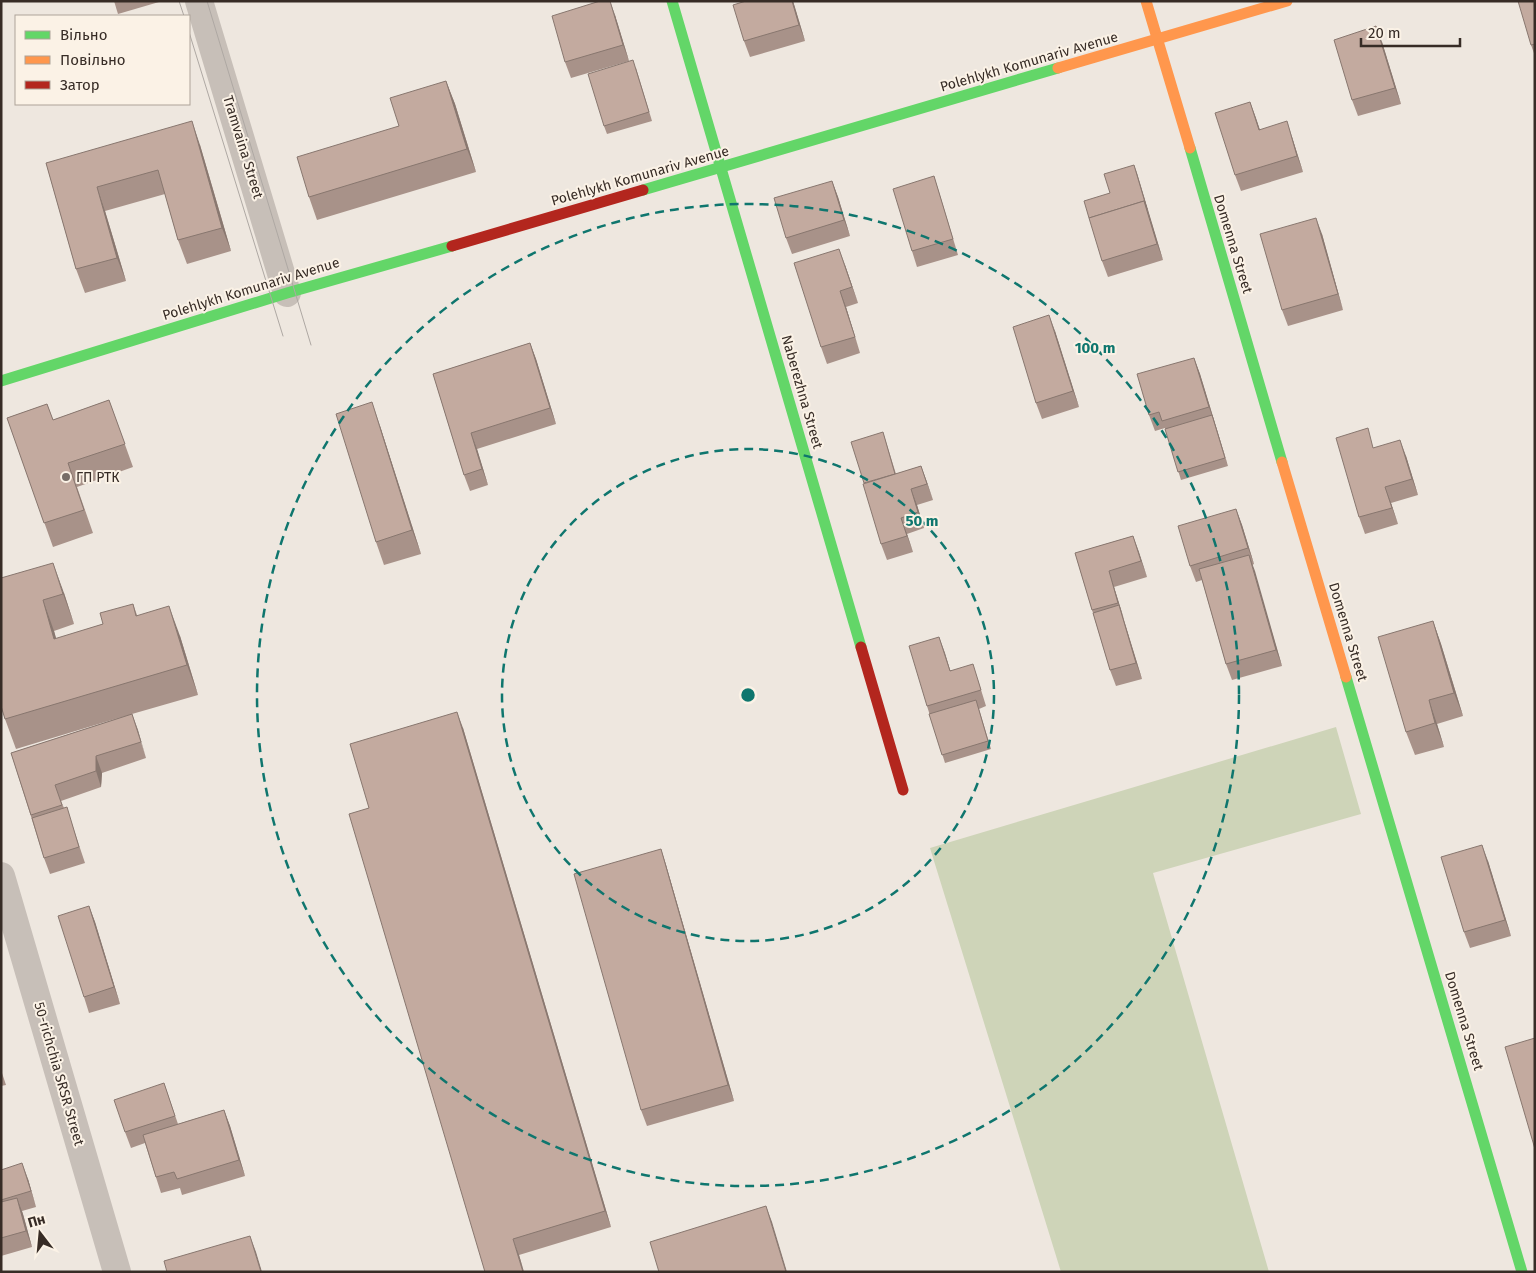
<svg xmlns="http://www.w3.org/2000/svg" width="1536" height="1273" viewBox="0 0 1536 1273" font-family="'Fira Sans',sans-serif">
	<rect width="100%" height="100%" fill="#eee7df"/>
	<!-- green -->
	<path fill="#ced4b8" d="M1336,727L1361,814L1153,873L1269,1272H1061L930,848Z"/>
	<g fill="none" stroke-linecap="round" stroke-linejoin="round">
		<!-- street -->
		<g stroke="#c7bfb8" stroke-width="28">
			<path d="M199,1L287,293"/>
			<path d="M1,876L117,1272"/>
		</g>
		<!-- fast -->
		<g stroke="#63d668" stroke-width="11">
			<path d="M672,1L861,647"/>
			<path d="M1190,148L1282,462"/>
			<path d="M643,190L1058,68"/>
			<path d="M1,381L287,293L452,246"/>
			<path d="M1346,677L1522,1272"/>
		</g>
		<!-- slow -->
		<g stroke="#ff974d" stroke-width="11">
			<path d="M1146,1L1190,148"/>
			<path d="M1058,68L1287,1"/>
			<path d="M1282,462L1346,677"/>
		</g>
		<!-- jam -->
		<g stroke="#b3261e" stroke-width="11">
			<path d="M452,246L643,190"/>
			<path d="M861,647L903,790"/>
		</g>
		<!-- tram -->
		<g stroke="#aea8a3" stroke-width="1">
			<path d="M179,1L184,16"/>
			<path d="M207,1L311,345"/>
			<path d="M189,32L283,336"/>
		</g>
	</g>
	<!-- wall -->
	<g fill="#a89289">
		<path d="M114,1H159V2L118,14Z"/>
		<path d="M746,1H793L805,41L750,57L744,41Z"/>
		<path d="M1535,1V56L1531,45Z"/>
		<path d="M615,15L629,61L571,78L565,62Z"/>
		<path d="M1382,42L1401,104L1358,116L1352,100Z"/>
		<path d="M636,68L652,121L607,134L604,126Z"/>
		<path d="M446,81L455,104L476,172L317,220L309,197L399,126Z"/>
		<path d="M1250,102L1260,130L1292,137L1303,172L1241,191L1235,175Z"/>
		<path d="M200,145L231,251L187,264L178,240L165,194L105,211L126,281L85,293L76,269L46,163Z"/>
		<path d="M1134,165L1163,260L1108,277L1102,261L1110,193Z"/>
		<path d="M934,176L939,192L958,255L917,267L912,251Z"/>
		<path d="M832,181L838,197L850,236L792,254L786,238Z"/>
		<path d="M1322,234L1343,310L1288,326L1282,310Z"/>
		<path d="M845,265L858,303L846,307L860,353L827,364L821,347Z"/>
		<path d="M1055,331L1079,407L1042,419L1036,403Z"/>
		<path d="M530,343L536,359L556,424L477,449L488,485L470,491L464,475L433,374Z"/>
		<path d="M1194,358L1200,374L1228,466L1181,480L1165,428L1155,431L1149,415Z"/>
		<path d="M109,400L133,467L77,487L93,533L53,547L7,418L47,404L53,420Z"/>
		<path d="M380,426L421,554L384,565L376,542Z"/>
		<path d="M883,432L896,474L921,466L933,500L917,505L924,528L907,534L913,552L887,560L881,544Z"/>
		<path d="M1375,448L1406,456L1418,495L1391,503L1398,524L1365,534L1359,517Z"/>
		<path d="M1236,509L1242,525L1254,564L1252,565L1282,666L1232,680L1226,664L1202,580L1196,582L1190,566Z"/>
		<path d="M1133,536L1147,577L1114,587L1142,679L1116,686L1110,670L1075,553Z"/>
		<path d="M1,578L64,593L74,624L54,631L56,639L103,624L133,604L137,615L180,636L198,695L132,714L146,758L102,773L101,787L61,801L64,808L72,824L85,863L50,874L44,858L11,753L125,716L16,749L5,719Z"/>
		<path d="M1433,621L1441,644L1463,716L1437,724L1444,747L1415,755L1406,732Z"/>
		<path d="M939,637L950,670L978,680L986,706L979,709L991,749L945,763L927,706Z"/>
		<path d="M463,728L611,1227L519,1255L524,1272L369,808Z"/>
		<path d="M661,849L666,865L734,1101L647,1126L641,1110Z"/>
		<path d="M1488,861L1511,936L1470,948L1464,932Z"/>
		<path d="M89,906L95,922L120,1004L89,1013L84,997Z"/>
		<path d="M1,1070L6,1085L1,1086Z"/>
		<path d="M164,1083L178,1124L224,1110L230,1126L245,1176L182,1195L180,1188L161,1193L145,1143L131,1148L125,1132Z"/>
		<path d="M1,1170L28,1179L36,1207L22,1211L32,1247L1,1256Z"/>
	</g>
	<!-- shaded-wall -->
	<g fill="#88776f">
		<path d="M610,1L615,15L629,61L623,45Z"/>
		<path d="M792,1H793L805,41L799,25Z"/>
		<path d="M1376,26L1382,42L1401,104L1395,88Z"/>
		<path d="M446,81L455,104L476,172L467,149Z"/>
		<path d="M1250,102L1256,118L1265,146L1259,130Z"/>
		<path d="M192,121L200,145L231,251L222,228Z"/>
		<path d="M1287,121L1292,137L1303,172L1297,156Z"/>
		<path d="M1134,165L1137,173L1163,260L1157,244Z"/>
		<path d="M832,181L838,197L850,236L844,220Z"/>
		<path d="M97,187L105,211L126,281L117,258Z"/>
		<path d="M1316,218L1322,234L1343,310L1338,294Z"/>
		<path d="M839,249L845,265L858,303L852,287Z"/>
		<path d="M840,291L846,307L860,353L855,337Z"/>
		<path d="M1049,315L1055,331L1079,407L1073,391Z"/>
		<path d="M530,343L536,359L556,424L550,408Z"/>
		<path d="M1194,358L1200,374L1228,466L1209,407Z"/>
		<path d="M372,402L380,426L421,554L412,530Z"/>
		<path d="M471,433L477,449L488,485L482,469Z"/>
		<path d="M1400,440L1406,456L1418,495L1412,479Z"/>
		<path d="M921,466L927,482L933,500L927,484Z"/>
		<path d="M1385,487L1391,503L1398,524L1392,508Z"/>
		<path d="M911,489L917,505L924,528L918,512Z"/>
		<path d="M1236,509L1242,525L1254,564L1248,548Z"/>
		<path d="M901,518L907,534L913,552L907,536Z"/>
		<path d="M1133,536L1139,552L1147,577L1141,561Z"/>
		<path d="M1249,555L1255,571L1282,666L1276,650Z"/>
		<path d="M53,563L64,593L74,624L63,594Z"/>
		<path d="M1109,571L1124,619L1118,603Z"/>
		<path d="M43,600L54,631L65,669L54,639Z"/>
		<path d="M1119,605L1124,621L1142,679L1136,663Z"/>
		<path d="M169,606L180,636L198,695L187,665Z"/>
		<path d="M1433,621L1441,644L1463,716L1454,693Z"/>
		<path d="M939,637L945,653L955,687L950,671Z"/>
		<path d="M1429,700L1437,724L1444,747L1435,723Z"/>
		<path d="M457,712L463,728L611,1227L605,1211Z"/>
		<path d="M132,714L138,730L146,758L141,742Z"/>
		<path d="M96,756L102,773L101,787L96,771Z"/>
		<path d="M1482,845L1488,861L1511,936L1505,920Z"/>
		<path d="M661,849L666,865L734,1101L728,1085Z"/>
		<path d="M89,906L95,922L120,1004L114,987Z"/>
		<path d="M224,1110L230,1126L245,1176L239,1160Z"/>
		<path d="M22,1163L28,1179L36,1207L31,1191Z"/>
		<path d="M17,1198L23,1214L32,1247L26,1231Z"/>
		<path d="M766,1206L772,1222L787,1272H786Z"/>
		<path d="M250,1236L256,1252L262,1272H261Z"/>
		<path d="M513,1239L519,1255L524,1272H523Z"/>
	</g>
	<!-- building -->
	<g fill="#c3aa9f" stroke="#88776f">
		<path d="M600,1H610L623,45L565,62L552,16Z"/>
		<path d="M746,1H792L799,25L744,41L733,5Z"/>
		<path d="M1518,1H1535V44L1531,45Z"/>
		<path d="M1376,26L1395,88L1352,100L1334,40Z"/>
		<path d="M633,60L649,112L604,126L588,74Z"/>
		<path d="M446,81L467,149L309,197L297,157L399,126L390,98Z"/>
		<path d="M1250,102L1259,130L1287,121L1297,156L1235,175L1215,113Z"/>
		<path d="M192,121L222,228L178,240L158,170L97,187L117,258L76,269L46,163Z"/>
		<path d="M1134,165L1147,209L1144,201L1089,218L1084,201L1110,193L1104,174Z"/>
		<path d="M934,176L953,239L912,251L893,189Z"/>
		<path d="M832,181L844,220L786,238L774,198Z"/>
		<path d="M1144,201L1157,244L1102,261L1089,218Z"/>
		<path d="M1316,218L1338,294L1282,310L1260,234Z"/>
		<path d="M839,249L852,287L840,291L855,337L821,347L794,263Z"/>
		<path d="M1049,315L1073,391L1036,403L1013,327Z"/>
		<path d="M530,343L550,408L471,433L482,469L464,475L433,374Z"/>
		<path d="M1194,358L1209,407L1162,421L1159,412L1149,415L1137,374Z"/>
		<path d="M109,400L125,444L68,463L84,510L44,523L7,418L47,404L53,420Z"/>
		<path d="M372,402L412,530L376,542L336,414Z"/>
		<path d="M1212,415L1225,458L1178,472L1165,429Z"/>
		<path d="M1368,428L1373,448L1400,440L1412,479L1385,487L1392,508L1359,517L1336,438Z"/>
		<path d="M883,432L895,474L864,483L851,442Z"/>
		<path d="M921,466L927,484L911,489L918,512L901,518L907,536L881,544L863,484Z"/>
		<path d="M1236,509L1248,548L1190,566L1178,526Z"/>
		<path d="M1133,536L1141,561L1109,571L1118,603L1092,610L1075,553Z"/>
		<path d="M1249,555L1276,650L1226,664L1199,569Z"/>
		<path d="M53,563L63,594L43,600L54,639L103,624L100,613L133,604L136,616L169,606L187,665L5,719L1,706V578Z"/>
		<path d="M1119,605L1136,663L1110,670L1093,613Z"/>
		<path d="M1433,621L1454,693L1429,700L1435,723L1406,732L1378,637Z"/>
		<path d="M939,637L950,671L973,664L981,690L927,706L909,646Z"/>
		<path d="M976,700L988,741L942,755L929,714Z"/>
		<path d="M457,712L605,1211L513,1239L523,1272H485L349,814L369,808L350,744Z"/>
		<path d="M132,714L141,742L96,756V771L55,785L62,805L31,815L11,753Z"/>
		<path d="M67,807L79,847L44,858L32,818Z"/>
		<path d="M1482,845L1505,920L1464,932L1441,857Z"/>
		<path d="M661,849L728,1085L641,1110L574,874Z"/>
		<path d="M89,906L114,987L84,997L58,916Z"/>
		<path d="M1535,1038V1149L1505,1047Z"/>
		<path d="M164,1083L175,1116L125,1132L114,1100Z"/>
		<path d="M224,1110L239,1160L177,1179L174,1172L156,1177L143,1135Z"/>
		<path d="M22,1163L31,1191L1,1200V1170Z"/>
		<path d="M17,1198L26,1231L1,1238V1202Z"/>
		<path d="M766,1206L786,1272H659L650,1242Z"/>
		<path d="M250,1236L261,1272H167L164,1261Z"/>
	</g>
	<!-- distance rings -->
	<g fill="none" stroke="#0f766e" stroke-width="2.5" stroke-dasharray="9 6">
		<circle cx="748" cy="695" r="246"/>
		<circle cx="748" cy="695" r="491"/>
	</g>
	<!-- markers -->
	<circle fill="#776d67" stroke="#fbf2e6" stroke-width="2" cx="66" cy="477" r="5"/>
	<g text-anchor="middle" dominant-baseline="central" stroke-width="4" stroke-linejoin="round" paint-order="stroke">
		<!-- street labels -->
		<g font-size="14" fill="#372c26" stroke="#fbf2e6">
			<text transform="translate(1029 62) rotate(-16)">Polehlykh Komunariv Avenue</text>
			<text transform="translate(243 147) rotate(73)">Tramvaina Street</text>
			<text transform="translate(640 176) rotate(-16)">Polehlykh Komunariv Avenue</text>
			<text transform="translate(1233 244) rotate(73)">Domenna Street</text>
			<text transform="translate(251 289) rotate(-17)">Polehlykh Komunariv Avenue</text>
			<text transform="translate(802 392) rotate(74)">Naberezhna Street</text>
			<text transform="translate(1348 632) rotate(73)">Domenna Street</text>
			<text transform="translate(1464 1021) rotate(73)">Domenna Street</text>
			<text transform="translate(59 1074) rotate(74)">50-richchia SRSR Street</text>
		</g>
		<!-- poi labels -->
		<g font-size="14" fill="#372c26" stroke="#fbf2e6" text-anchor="start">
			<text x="76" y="477">ГП РТК</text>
		</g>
	</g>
	<circle cx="748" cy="695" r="8" fill="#0f766e" stroke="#fbf2e6" stroke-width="2.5"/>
	<g font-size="15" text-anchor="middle" font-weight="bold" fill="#0f766e" stroke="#fbf2e6" stroke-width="4" stroke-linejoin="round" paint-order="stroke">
		<text x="1095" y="353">100 m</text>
		<text x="922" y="526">50 m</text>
	</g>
	<!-- border -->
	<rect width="1536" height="1273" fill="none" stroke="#372c26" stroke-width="5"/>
	<!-- legend -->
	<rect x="15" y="15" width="175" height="90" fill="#fbf2e6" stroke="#ada399"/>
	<rect x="25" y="31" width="25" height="8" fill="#63d668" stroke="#ada399"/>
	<text x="60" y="40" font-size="15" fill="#372c26">Вільно</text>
	<rect x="25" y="56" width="25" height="8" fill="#ff974d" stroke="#ada399"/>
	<text x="60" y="65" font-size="15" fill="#372c26">Повільно</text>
	<rect x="25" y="81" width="25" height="8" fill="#b3261e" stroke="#ada399"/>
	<text x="60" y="90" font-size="15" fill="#372c26">Затор</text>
	<!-- north arrow -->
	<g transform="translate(40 1233) rotate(344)" stroke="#fbf2e6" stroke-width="4" paint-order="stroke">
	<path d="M0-4L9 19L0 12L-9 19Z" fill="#372c26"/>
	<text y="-8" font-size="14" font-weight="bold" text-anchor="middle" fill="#372c26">Пн</text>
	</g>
	<!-- scale -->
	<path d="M1361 38v8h99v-8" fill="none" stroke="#372c26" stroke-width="2.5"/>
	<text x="1368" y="38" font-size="15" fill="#372c26" stroke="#fbf2e6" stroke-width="4" paint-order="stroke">20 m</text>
</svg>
